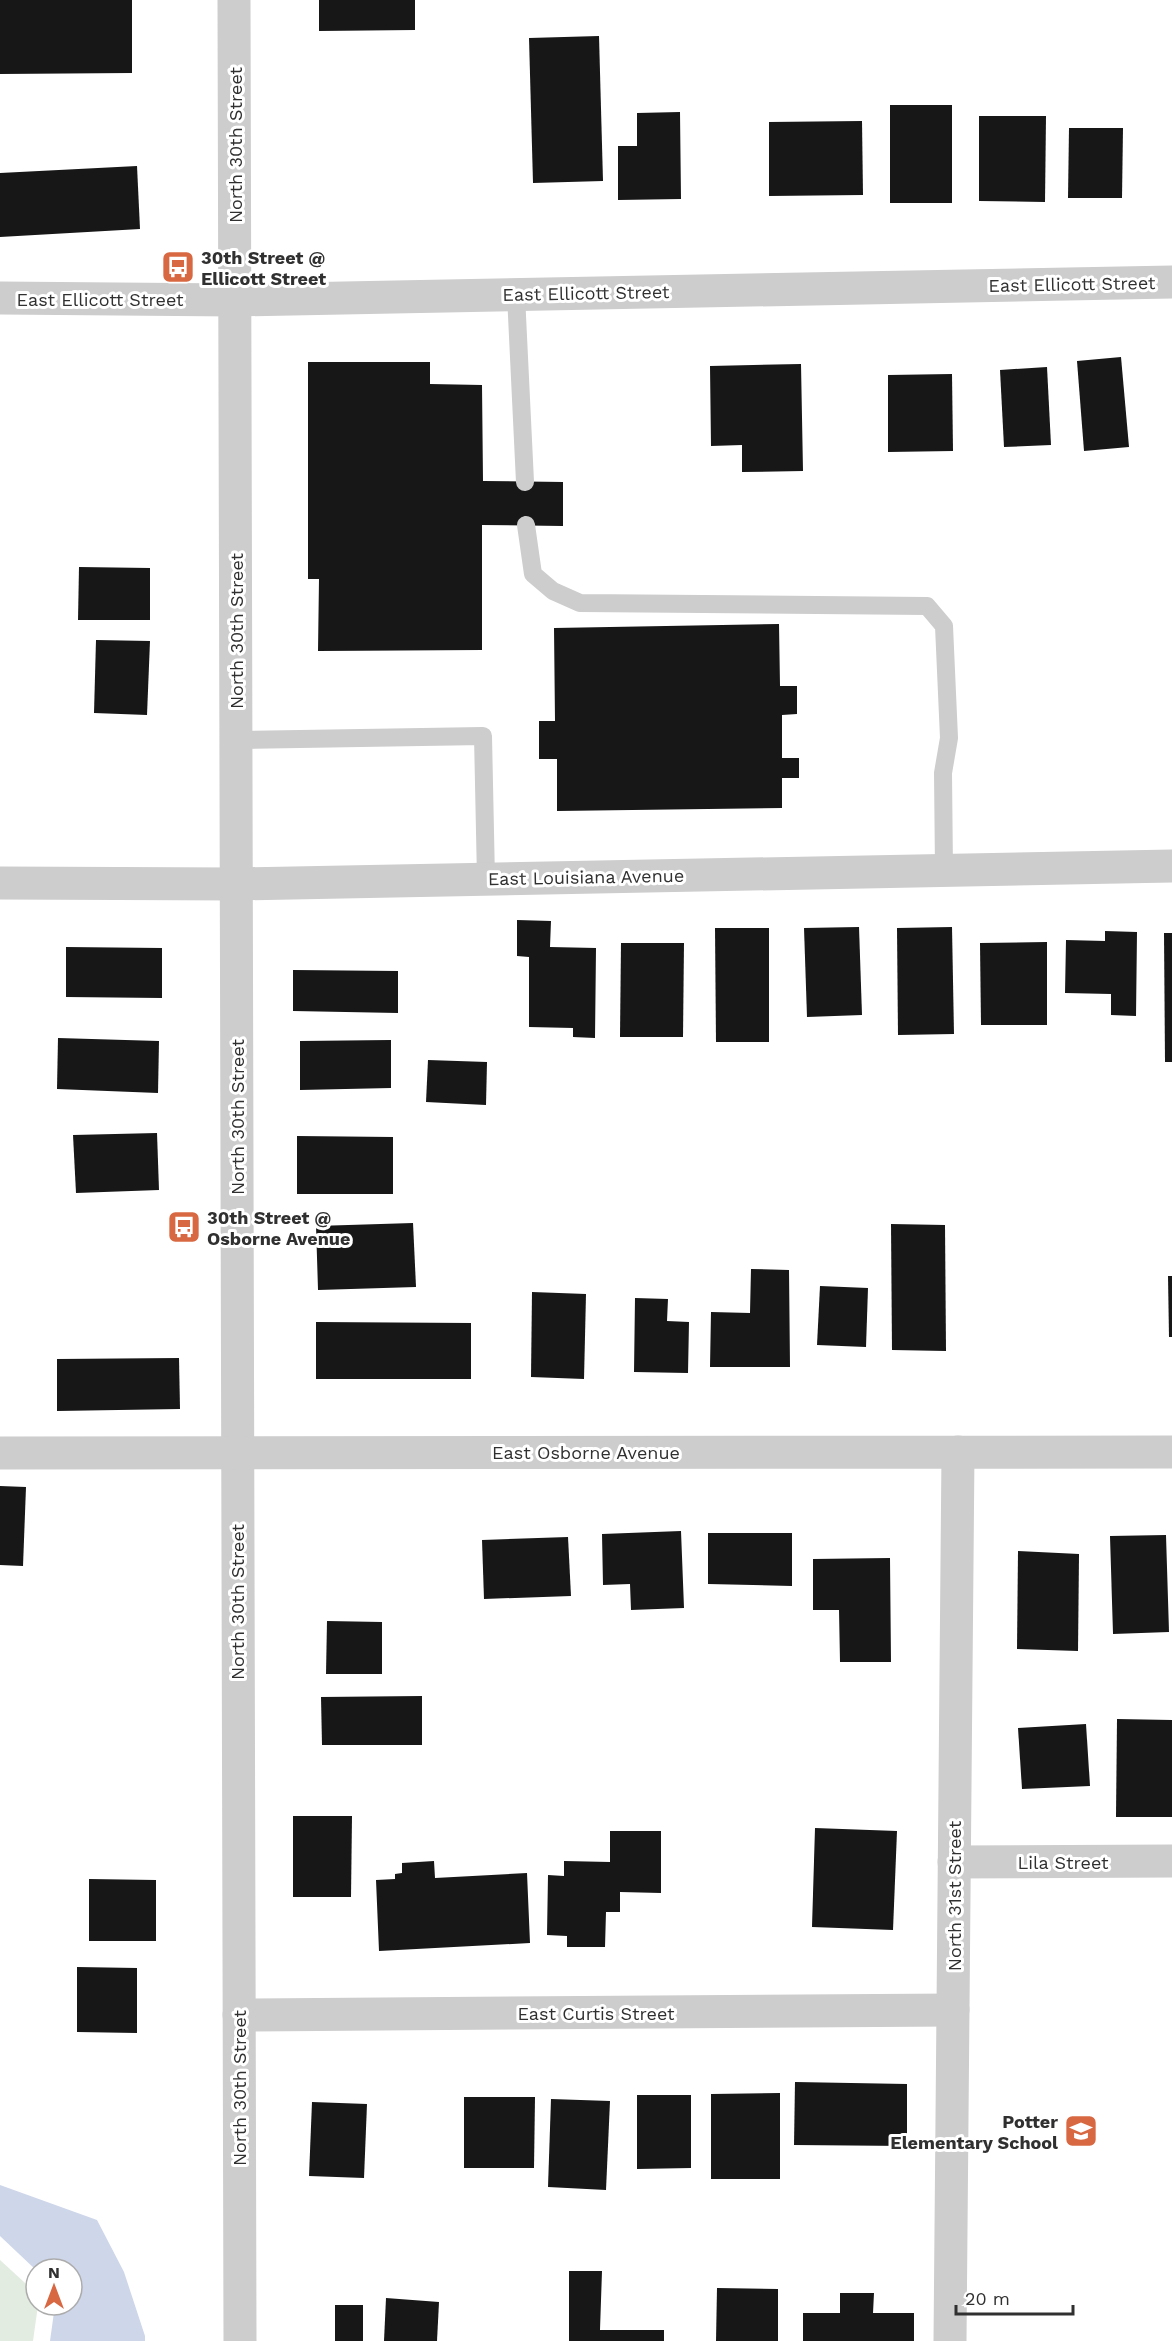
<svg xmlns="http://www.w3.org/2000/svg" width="1172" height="2341" viewBox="0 0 1172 2341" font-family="'Work Sans',sans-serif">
	<rect width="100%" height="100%" fill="#fff"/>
	<!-- green -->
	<path fill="#e2ece0" d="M0,2260L36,2293V2305H38L33,2341H0Z"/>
	<!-- water -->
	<path fill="#ced6ea" d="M0,2185L97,2220L124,2272L145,2336V2341H50L55,2305H72V2269L36,2270L0,2236Z"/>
	<!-- building -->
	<g fill="#171717">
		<path d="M0,0H132V73L0,74Z"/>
		<path d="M319,0H415V30L319,31Z"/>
		<path d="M599,36L603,181L533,183L529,38Z"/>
		<rect x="890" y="105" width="62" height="98"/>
		<path d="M680,112L681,199L618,200V146H637V113Z"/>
		<path d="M979,116H1046L1045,202L979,201Z"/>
		<path d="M862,121L863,195L769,196V122Z"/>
		<path d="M1069,128H1123L1122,198H1068Z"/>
		<path d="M137,166L140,229L0,237V173Z"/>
		<path d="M1121,357L1129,447L1084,451L1077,361Z"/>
		<path d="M308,362H430V384L482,385L483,481L563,482V526L482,525V650L318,651L319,579H308Z"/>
		<path d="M801,364L803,471L742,472V445L711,446L710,366Z"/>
		<path d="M1047,367L1051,445L1004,447L1000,370Z"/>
		<path d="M952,374L953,451L888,452V375Z"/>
		<path d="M79,567L150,568V620H78Z"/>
		<path d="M779,624L780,686H797V714L782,715V758H799V778H782V808L557,811V759H539V721H555L554,628Z"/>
		<path d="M96,640L150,641L147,715L94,713Z"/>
		<path d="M517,920L551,921L550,947L596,948L595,1038L573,1037V1028L529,1027V957L517,956Z"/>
		<path d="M859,927L862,1015L807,1017L804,928Z"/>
		<path d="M952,927L954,1034L898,1035L897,928Z"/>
		<path d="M715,928H769V1042H716Z"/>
		<path d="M1105,931L1137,932L1136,1016L1111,1015V994L1065,993L1066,940L1105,941Z"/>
		<path d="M1164,933H1172V1062H1165Z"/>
		<path d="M1047,942V1025H981L980,943Z"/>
		<path d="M621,943H684L683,1037H620Z"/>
		<path d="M66,947L162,948V998L66,997Z"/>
		<path d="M293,970L398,971V1013L293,1011Z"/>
		<path d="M58,1038L159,1041L158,1093L57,1089Z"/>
		<path d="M391,1040V1088L300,1090V1041Z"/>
		<path d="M428,1060L487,1062L486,1105L426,1102Z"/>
		<path d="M157,1133L159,1190L76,1193L73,1135Z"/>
		<path d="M297,1136L393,1137V1194H297Z"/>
		<path d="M413,1223L416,1287L318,1290L316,1226Z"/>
		<path d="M891,1224L945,1225L946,1351L892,1350Z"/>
		<path d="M751,1269L789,1270L790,1367H710L711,1312L750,1313Z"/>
		<path d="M1168,1276H1172V1337H1169Z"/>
		<path d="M820,1286L868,1288L866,1347L817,1345Z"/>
		<path d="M532,1292L586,1294L584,1379L531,1377Z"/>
		<path d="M635,1298L668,1299L667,1321L689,1322L688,1373L634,1372Z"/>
		<path d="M316,1322L471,1323V1379H316Z"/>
		<path d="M179,1358L180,1409L57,1411V1359Z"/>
		<path d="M0,1486L26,1487L23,1566L0,1565Z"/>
		<path d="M681,1531L684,1608L631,1610L630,1584L603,1585L602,1534Z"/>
		<path d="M708,1533H792V1586L708,1584Z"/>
		<path d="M1166,1535L1169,1632L1113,1634L1110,1536Z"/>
		<path d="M568,1537L571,1596L484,1599L482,1540Z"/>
		<path d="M1018,1551L1079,1554L1078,1651L1017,1649Z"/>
		<path d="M890,1558L891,1662H840L839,1610H813V1559Z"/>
		<path d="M327,1621L382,1622V1674H326Z"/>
		<path d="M422,1696V1745H322L321,1697Z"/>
		<path d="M1117,1719L1172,1720V1817H1116Z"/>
		<path d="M1086,1724L1090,1786L1022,1789L1018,1728Z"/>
		<path d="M293,1816H352L351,1897H293Z"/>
		<path d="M815,1828L897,1831L893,1930L812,1927Z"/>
		<path d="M610,1831H661V1893L620,1892V1912H606L605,1947H567V1936L547,1935L548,1875L564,1876V1861L610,1862Z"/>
		<path d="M434,1861L435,1878L527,1873L530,1943L379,1951L376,1880L395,1879V1874L402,1873V1863Z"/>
		<path d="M89,1879L156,1880V1941H89Z"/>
		<path d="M77,1967L137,1968V2033L77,2032Z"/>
		<path d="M795,2082L907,2084V2146L794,2145Z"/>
		<path d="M780,2093V2179H711V2094Z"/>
		<path d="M637,2095H691V2168L637,2169Z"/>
		<path d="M464,2097H535L534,2168H464Z"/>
		<path d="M551,2099L610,2101L606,2190L548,2187Z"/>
		<path d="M312,2102L367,2104L364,2178L309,2176Z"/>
		<path d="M569,2271H602L600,2330H664V2341H569Z"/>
		<path d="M717,2288L778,2289V2341H716Z"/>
		<path d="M840,2293H874L873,2313H914V2341H803V2313H840Z"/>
		<path d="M386,2298L439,2302L437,2341H384Z"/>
		<rect x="335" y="2305" width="28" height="36"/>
	</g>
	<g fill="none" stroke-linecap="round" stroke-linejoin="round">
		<!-- service -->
		<g stroke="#cdcdcd" stroke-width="18">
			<path d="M516,295L525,482"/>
			<path d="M526,525L533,574L553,591L580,603L927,606L944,626L949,738L943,773L944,870"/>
			<path d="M236,740L483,736L486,879"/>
		</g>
		<!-- minor -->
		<g stroke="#cdcdcd" stroke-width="33">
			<path d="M0,298L235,300L1172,282"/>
			<path d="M0,883L236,884L1172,866"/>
			<path d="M954,1862L1172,1861"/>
			<path d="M239,2015L953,2010"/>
			<path d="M950,2341L958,1452"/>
		</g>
		<!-- tertiary -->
		<g stroke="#cdcdcd" stroke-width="33">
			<path d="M234,0L240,2341"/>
			<path d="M0,1453L1172,1452"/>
		</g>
	</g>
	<!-- icons -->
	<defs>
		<g id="bus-square" transform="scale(1.725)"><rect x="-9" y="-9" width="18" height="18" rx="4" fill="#d86842" stroke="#fff"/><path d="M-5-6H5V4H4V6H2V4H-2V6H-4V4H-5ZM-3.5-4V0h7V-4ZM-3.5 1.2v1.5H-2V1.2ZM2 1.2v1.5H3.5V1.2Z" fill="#fff"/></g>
		<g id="school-square" transform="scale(1.725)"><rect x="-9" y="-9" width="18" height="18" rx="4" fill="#d86842" stroke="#fff"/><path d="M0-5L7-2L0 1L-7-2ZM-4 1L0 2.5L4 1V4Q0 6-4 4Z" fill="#fff"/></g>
	</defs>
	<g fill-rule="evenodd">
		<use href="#bus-square" x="178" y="267"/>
		<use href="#bus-square" x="184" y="1227"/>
		<use href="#school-square" x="1081" y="2131"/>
	</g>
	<g text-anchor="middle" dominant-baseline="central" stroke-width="6" stroke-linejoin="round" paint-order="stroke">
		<!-- street labels -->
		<g font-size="18" fill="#303030" stroke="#fff">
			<text transform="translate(235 145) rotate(-90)">North 30th Street</text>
			<text transform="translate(1072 284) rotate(-1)">East Ellicott Street</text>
			<text transform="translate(586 293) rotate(-1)">East Ellicott Street</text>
			<text x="100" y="299">East Ellicott Street</text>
			<text transform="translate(236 631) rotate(-90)">North 30th Street</text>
			<text transform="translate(586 877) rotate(-1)">East Louisiana Avenue</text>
			<text transform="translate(237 1117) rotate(-90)">North 30th Street</text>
			<text x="586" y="1452">East Osborne Avenue</text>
			<text transform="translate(237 1602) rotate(-90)">North 30th Street</text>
			<text x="1063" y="1862">Lila Street</text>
			<text transform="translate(954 1896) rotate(-90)">North 31st Street</text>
			<text x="596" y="2013">East Curtis Street</text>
			<text transform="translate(239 2088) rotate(-90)">North 30th Street</text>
		</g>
		<!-- poi labels -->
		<g font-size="18" font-weight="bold" fill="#303030" stroke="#fff" text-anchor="start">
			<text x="201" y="257">30th Street @<tspan x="201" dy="21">Ellicott Street</tspan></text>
			<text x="207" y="1217">30th Street @<tspan x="207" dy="21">Osborne Avenue</tspan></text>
			<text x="1058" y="2121" text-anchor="end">Potter<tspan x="1058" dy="21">Elementary School</tspan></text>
		</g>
	</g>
	<!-- north arrow -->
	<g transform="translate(54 2287)"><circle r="28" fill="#ffffff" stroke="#acacac" stroke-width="1.5"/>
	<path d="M0-4.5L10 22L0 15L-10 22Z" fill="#d86842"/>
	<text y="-9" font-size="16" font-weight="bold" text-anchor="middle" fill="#303030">N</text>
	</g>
	<!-- scale -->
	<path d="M956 2305v9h117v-9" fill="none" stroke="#303030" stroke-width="3"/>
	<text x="965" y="2305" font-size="18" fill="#303030" stroke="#ffffff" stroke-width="4.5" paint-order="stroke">20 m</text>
</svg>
